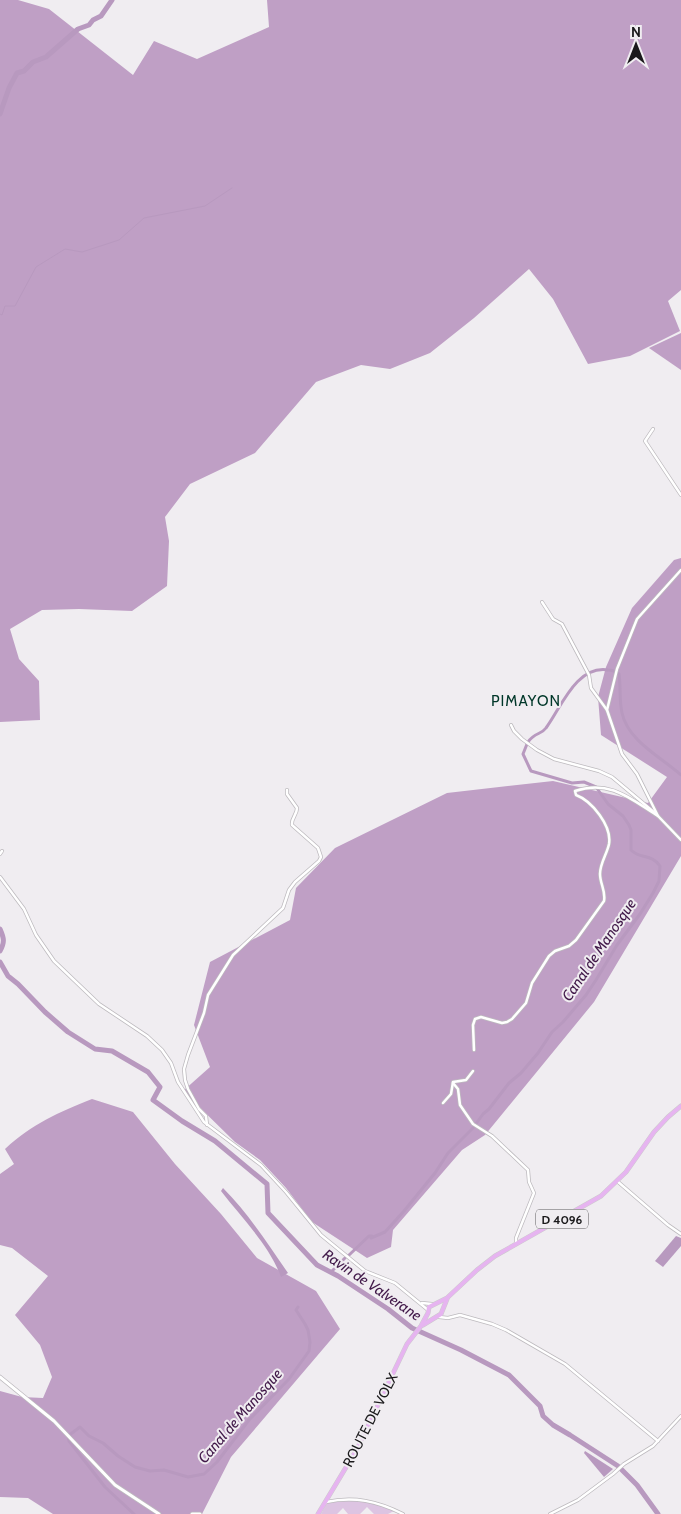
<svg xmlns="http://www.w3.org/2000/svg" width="681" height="1514" viewBox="0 0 681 1514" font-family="Cabin,sans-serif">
	<rect width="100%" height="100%" fill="#f0edf1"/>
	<!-- green -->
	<path fill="#ddc4e2" d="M340,1500H365L394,1511L388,1514H374L367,1507L360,1514H348L343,1508L337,1514H321L327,1503Z"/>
	<!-- forest -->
	<g fill="#bf9fc5">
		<path d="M0,0H18L49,9L133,75L154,41L197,59L269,27L267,0H681V290L668,301L680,331L630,356L588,364L553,299L529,269L474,318L430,353L390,369L361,365L316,382L255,453L190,484L165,517L169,541L167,586L132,611L79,609L42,610L10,629L19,659L39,681L40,720L0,722Z"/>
		<path d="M681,333V370L649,348Z"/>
		<path d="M681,558V856L594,1002L485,1135L462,1150L393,1230L391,1247L367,1258L312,1222L286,1188L260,1160L235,1142L183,1091L210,1067L194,1025L210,962L290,920L296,888L335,848L447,793L553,781L648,803L667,777L601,735L598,697L606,667L632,608L674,560Z"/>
		<path d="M92,1099L133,1112L175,1164L221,1214L257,1258L316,1291L340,1329L231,1457L202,1514H53L28,1498L0,1497V1391L22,1397L43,1398L52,1377L40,1345L15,1315L48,1276L12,1248L0,1245V1174L14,1164L5,1149C33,1123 58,1113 92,1099Z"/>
	</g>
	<!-- water -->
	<g fill="#b899bf">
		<path d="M223,1188C248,1213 268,1244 288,1273L281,1277C270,1246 241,1217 221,1191Z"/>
		<path d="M676,1236L681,1238V1246L663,1267L655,1261Z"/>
		<path d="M585,1451L613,1469L604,1477L584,1453Z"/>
	</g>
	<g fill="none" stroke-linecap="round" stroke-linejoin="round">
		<!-- stream -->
		<path stroke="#b899bf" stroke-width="1" d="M0,314L2,315L5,306H15L36,267L65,249L82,252L119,240L144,218L205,206L232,188"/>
		<!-- canal -->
		<g stroke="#b899bf" stroke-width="3">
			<path d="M528,742C535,732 541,735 546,728C561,708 576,665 608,670C613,670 615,671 619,674C621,687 619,700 622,713C628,741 661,757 681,775"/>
			<path d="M371,1238L385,1232L404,1211L435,1173L448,1153L473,1128L483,1114L489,1109L509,1083L521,1073L538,1053L552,1032L563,1022L586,995L596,980L617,945L640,914L653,893L659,881L660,866C651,853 641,860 631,850V830L629,825L623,816L608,804L596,787L584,782L572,783L531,771L523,754L527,744"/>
			<path d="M348,1256L369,1236H372"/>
			<path d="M331,1272L345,1258"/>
			<path d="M134,1514L105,1487L69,1441L68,1436L80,1427L89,1436L103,1443L118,1456L135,1467L150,1471L164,1470L188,1477L204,1474L217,1462L249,1420L289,1379L309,1351L310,1342L308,1330L305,1324L296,1310L298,1307"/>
		</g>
		<!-- river -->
		<g stroke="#b899bf" stroke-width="5">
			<path d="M0,114L9,88L17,73L24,71L33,62L46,57L78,29L89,25L93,20L101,16L112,0"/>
			<path d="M0,929C4,938 5,942 0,951"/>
			<path d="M0,962L8,976L18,984L45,1012L68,1032L95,1049L112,1051L148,1072L160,1087L153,1100L182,1121L215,1141L267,1184L268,1213L317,1265L338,1276L388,1309L412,1328L461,1350L509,1375L540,1406L543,1416L553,1425L570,1435L618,1466"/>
			<path d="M622,1470L637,1485L658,1514"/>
		</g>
		<!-- minor casing -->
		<g stroke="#bdbabe" stroke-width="4">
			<g id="minor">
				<path d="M653,429L645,441L681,495"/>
				<path d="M681,570L637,619L617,669L607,710L622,754L637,774L658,816L681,840"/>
				<path d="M542,602L553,619L562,624L589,675L591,688L607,710"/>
				<path d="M511,725L514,731L522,739L537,750L554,759L599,771L612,777L655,813"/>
				<path d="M0,854L2,851"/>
				<path d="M0,877L24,909L36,935L54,961L99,1004L147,1036L162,1050L171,1063L178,1082L204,1122L261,1165L286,1192L321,1235L365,1271L395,1283L428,1310"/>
				<path d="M474,1050L473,1025L475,1019L481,1017L502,1023L507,1022L512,1019L526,1003L532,983L549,956L555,951L569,946L576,940L604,901C606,891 600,884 600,874C600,863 607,854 609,844C612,826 592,801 576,795L575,791C609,779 631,799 658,816"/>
				<path d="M453,1083L458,1089L460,1105L473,1124L492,1136L528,1170L529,1182L534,1193L516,1238V1244"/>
				<path d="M443,1103L451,1094L453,1082L466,1080L473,1071"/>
				<path d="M207,1125L206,1116L199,1109L188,1089L185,1080L184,1069L188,1055L204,1013L208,995L233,955L283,908L289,890L295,882L319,861L321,857L318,848L292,825C291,818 297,815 297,808L287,794V790"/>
				<path d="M617,1181L668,1225L681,1234"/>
				<path d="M422,1303L432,1304"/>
				<path d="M439,1317L448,1318L460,1315L492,1324L506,1330L565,1364L658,1441"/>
				<path d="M326,1502C354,1496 377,1501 403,1514"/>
				<path d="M550,1514L578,1500L613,1474L624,1464L653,1446L681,1416"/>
			</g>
		</g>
		<!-- tertiary casing -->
		<g stroke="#bdbabe" stroke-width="4.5">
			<g id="tertiary">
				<path d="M0,1377L54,1421L115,1485L159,1514"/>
				<path d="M192,1514H200"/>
			</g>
		</g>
		<!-- primary casing -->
		<g stroke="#cdcccd" stroke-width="5">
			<g id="primary">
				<path d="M423,1325L441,1314L447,1299"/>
				<path d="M318,1514L357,1449L407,1344L421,1326L428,1313L429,1307L447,1298L477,1270L495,1256L601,1196L626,1172L654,1132L668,1117L681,1106"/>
			</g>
		</g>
		<!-- minor -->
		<use href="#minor" stroke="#fff" stroke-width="2.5"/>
		<!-- tertiary -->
		<use href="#tertiary" stroke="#fff" stroke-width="3"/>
		<!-- primary -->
		<use href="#primary" stroke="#e6b4f0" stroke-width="4"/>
	</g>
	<g text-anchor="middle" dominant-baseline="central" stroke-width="4" stroke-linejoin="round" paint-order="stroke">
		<!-- shield labels -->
		<rect fill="#f0edf1" stroke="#5a595b" stroke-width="1" x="536" y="1209.5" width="52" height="19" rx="4"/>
		<g font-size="12" font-weight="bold" fill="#1a191b">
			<text x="562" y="1219">D 4096</text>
		</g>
		<!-- street labels -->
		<g font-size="14" fill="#1a191b" stroke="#f0edf1">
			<text transform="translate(370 1420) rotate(-63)">ROUTE DE VOLX</text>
		</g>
		<!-- neighbourhood labels -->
		<g font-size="15" letter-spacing="1" fill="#003729" stroke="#f0edf1">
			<text x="526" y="701">PIMAYON</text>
		</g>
		<!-- water labels -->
		<g font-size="15" font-style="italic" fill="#411949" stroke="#f0edf1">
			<text transform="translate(599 950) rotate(-56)">Canal de Manosque</text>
			<text transform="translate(372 1285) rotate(34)">Ravin de Valverane</text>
			<text transform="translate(240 1416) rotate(-49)">Canal de Manosque</text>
		</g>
	</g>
	<!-- north arrow -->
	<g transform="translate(636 45)" stroke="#f0edf1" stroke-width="4" paint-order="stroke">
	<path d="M0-4L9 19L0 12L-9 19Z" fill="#1a191b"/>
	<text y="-8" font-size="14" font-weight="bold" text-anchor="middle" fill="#1a191b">N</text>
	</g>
</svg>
